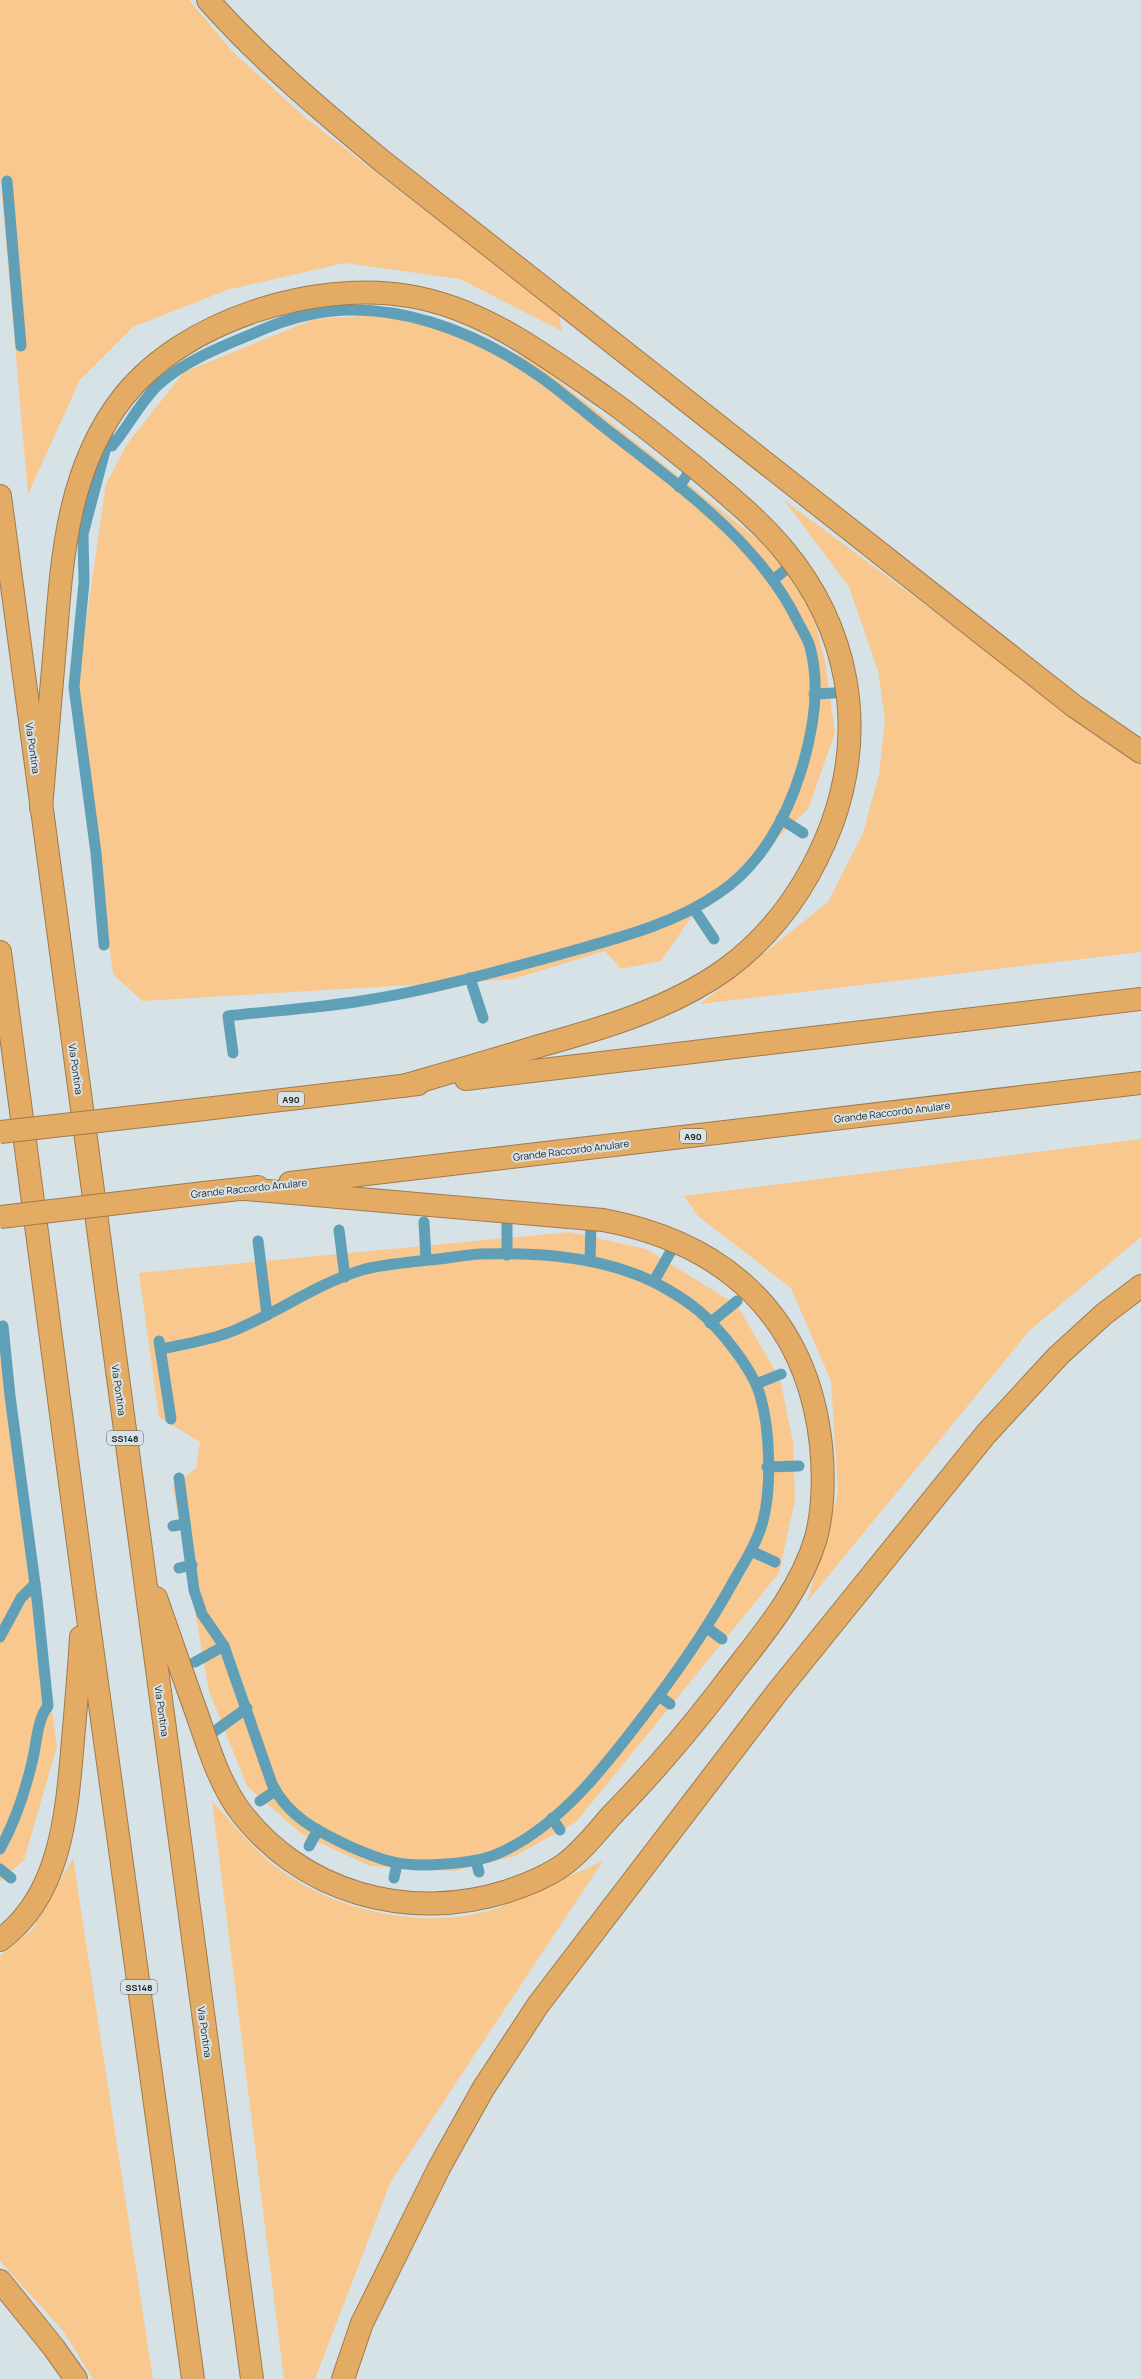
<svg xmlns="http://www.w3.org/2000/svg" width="1141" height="2379" viewBox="0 0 1141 2379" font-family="Manrope,sans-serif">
	<rect width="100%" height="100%" fill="#d7e2e6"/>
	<!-- green -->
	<g fill="#f9c88e">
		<path d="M0,0H189L233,52L307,119L559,314L562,331L460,279L345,263L227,290L133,327L80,380L28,494L0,175Z"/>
		<path d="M396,314L531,359L766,546L809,598L825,662L835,733L808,809L707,904L691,912L692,916L661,961L621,969L605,951L513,979L142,1001L113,974L76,691L106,484L127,444L184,372L314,319Z"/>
		<path d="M784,500L1141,765V952L700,1004L828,902L863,833L879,774L885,720L878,671L849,587Z"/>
		<path d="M1141,1139V1237L1029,1331L807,1602L838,1493L831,1381L791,1288L698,1216L684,1196Z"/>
		<path d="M570,1232L646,1249L737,1305L780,1379L793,1442L795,1500L779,1573L576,1822L515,1856L454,1871L370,1866L303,1835L247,1786L209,1691L173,1487L196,1468L200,1442L159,1417L139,1273Z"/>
		<path d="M0,1355L57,1746L24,1860L0,1881Z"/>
		<path d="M212,1801C231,1821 249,1845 271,1863C329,1910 420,1931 492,1910C504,1906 516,1899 528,1894C553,1883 578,1872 603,1861L391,2181L315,2379H284Z"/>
		<path d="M73,1858L153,2379H93L64,2332L0,2261V1956L32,1930Z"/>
	</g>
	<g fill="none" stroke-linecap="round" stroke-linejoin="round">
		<!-- stream -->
		<g stroke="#5fa0b8" stroke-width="11">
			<path d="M7,181L21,346"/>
			<path d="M109,438L107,443L109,446H112C128,427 139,404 157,386C183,362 220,347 252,334C270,326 288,319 307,315C390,297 476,331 542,378C567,396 590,417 614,435C683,489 761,544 799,624C803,632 808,639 810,647C821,687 813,732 801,771C787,817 760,866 719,893C676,923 622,937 572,951C503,970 432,990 361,1001C317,1008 272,1011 228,1016L233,1053"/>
			<path d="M679,487L687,475"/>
			<path d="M773,580L784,571"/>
			<path d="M814,694L834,693"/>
			<path d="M781,819L803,833"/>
			<path d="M694,909L714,939"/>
			<path d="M104,945L96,853L74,687L84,582L83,534L107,443"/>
			<path d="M470,978L483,1018"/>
			<path d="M507,1221V1255"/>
			<path d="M424,1222L426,1260"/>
			<path d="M339,1230L345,1277"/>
			<path d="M258,1241L267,1315"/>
			<path d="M590,1261L591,1222"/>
			<path d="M654,1281L671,1251"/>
			<path d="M710,1323L737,1301"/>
			<path d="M159,1341L171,1419"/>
			<path d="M161,1349C185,1344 211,1340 233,1331C277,1313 316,1284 362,1270C383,1264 406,1263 428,1260C445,1259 463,1255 480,1254C532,1253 585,1255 635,1274C655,1281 682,1297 699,1311C720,1329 752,1368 760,1395C770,1429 772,1486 763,1521C758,1540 747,1558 737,1575C712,1621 683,1664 651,1706C610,1760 561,1827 497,1854C474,1864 417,1868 393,1862C379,1859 365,1853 351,1847C319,1832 288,1817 272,1784L224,1646L202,1614L194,1590L179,1478"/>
			<path d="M756,1384L781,1374"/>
			<path d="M767,1467L799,1466"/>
			<path d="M173,1526L185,1524"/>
			<path d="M751,1551L775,1562"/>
			<path d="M179,1568L192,1565"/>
			<path d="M706,1627L722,1639"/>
			<path d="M0,1637L21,1598L35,1584"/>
			<path d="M195,1662L224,1646"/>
			<path d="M659,1696L670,1704"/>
			<path d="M215,1731L247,1708"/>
			<path d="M260,1801L275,1791"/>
			<path d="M552,1818L560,1830"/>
			<path d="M309,1846L318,1830"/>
			<path d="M0,1849C15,1822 26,1789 33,1758C37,1741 37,1720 48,1706L37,1599L10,1396L3,1326"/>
			<path d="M476,1861L479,1872"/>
			<path d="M0,1869L11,1878"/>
			<path d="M394,1878L397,1864"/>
		</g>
		<!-- highway casing -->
		<g stroke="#9e7b4e" stroke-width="24">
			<g id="highway">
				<path d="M208,0C261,60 321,110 382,161L1074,706L1141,752"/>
				<path d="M0,496L252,2379"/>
				<path d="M41,808C46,754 50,700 55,646C62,558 67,468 124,396C185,320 314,280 409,296C483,308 546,356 606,398C639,421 670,447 702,473C730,497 759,520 783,549C849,628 867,727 832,824C810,882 776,932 726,969C670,1009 604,1028 539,1046C494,1060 448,1073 403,1086"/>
				<path d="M0,952L85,1596L193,2379"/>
				<path d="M466,1079L1141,999"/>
				<path d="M179,1112L418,1084"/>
				<path d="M290,1183L1141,1083"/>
				<path d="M204,1193L258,1187"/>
				<path d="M156,1598C170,1637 183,1676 197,1714C208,1746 218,1779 237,1807C299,1893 409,1923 508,1891C528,1884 549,1876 566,1863C583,1850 597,1832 611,1816C650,1776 686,1734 720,1690C755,1643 799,1596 816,1538C824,1507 824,1476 821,1445C807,1317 726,1243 603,1220L245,1189"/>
				<path d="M0,1940C62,1895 67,1810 73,1740C76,1706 79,1671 81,1637"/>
				<path d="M0,2281L54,2348L76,2379"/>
				<path d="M343,2379L362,2323L439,2168L483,2089L538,2005L779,1690L986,1434L1058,1356L1104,1314L1141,1286"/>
			</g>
		</g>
		<!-- highway -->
		<use href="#highway" stroke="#e3ab64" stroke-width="22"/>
		<!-- highway-bridge casing -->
		<g stroke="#9e7b4e" stroke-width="24" stroke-linecap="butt">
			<g id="highway-bridge">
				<path d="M0,1132L179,1112"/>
				<path d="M0,1217L204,1193"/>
			</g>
		</g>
		<!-- highway-bridge -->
		<use href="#highway-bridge" stroke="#e3ab64" stroke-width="22"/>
	</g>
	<g text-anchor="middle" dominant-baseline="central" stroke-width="4" stroke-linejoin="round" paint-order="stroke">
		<!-- shield labels -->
		<g fill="#d7e2e6" stroke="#565c5e" stroke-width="1">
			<rect x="278" y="1092" width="26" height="14" rx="3"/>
			<rect x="680" y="1129" width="26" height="14" rx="3"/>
			<rect x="107" y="1431" width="36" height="14" rx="3"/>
			<rect x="121" y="1980" width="36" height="14" rx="3"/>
		</g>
		<g font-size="9" font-weight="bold" fill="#1f2224">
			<text x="291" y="1099">A90</text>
			<text x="693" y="1136">A90</text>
			<text x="125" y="1438">SS148</text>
			<text x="139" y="1987">SS148</text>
		</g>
		<!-- street labels -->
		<g font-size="10" fill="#1f2224" stroke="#d7e2e6">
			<text transform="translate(33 748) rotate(82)">Via Pontina</text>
			<text transform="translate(76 1069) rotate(82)">Via Pontina</text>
			<text transform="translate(892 1112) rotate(-7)">Grande Raccordo Anulare</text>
			<text transform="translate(571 1150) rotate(-7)">Grande Raccordo Anulare</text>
			<text transform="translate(249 1188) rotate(-6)">Grande Raccordo Anulare</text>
			<text transform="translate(119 1390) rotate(82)">Via Pontina</text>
			<text transform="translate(162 1711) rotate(82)">Via Pontina</text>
			<text transform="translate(205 2032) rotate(82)">Via Pontina</text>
		</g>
	</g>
</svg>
